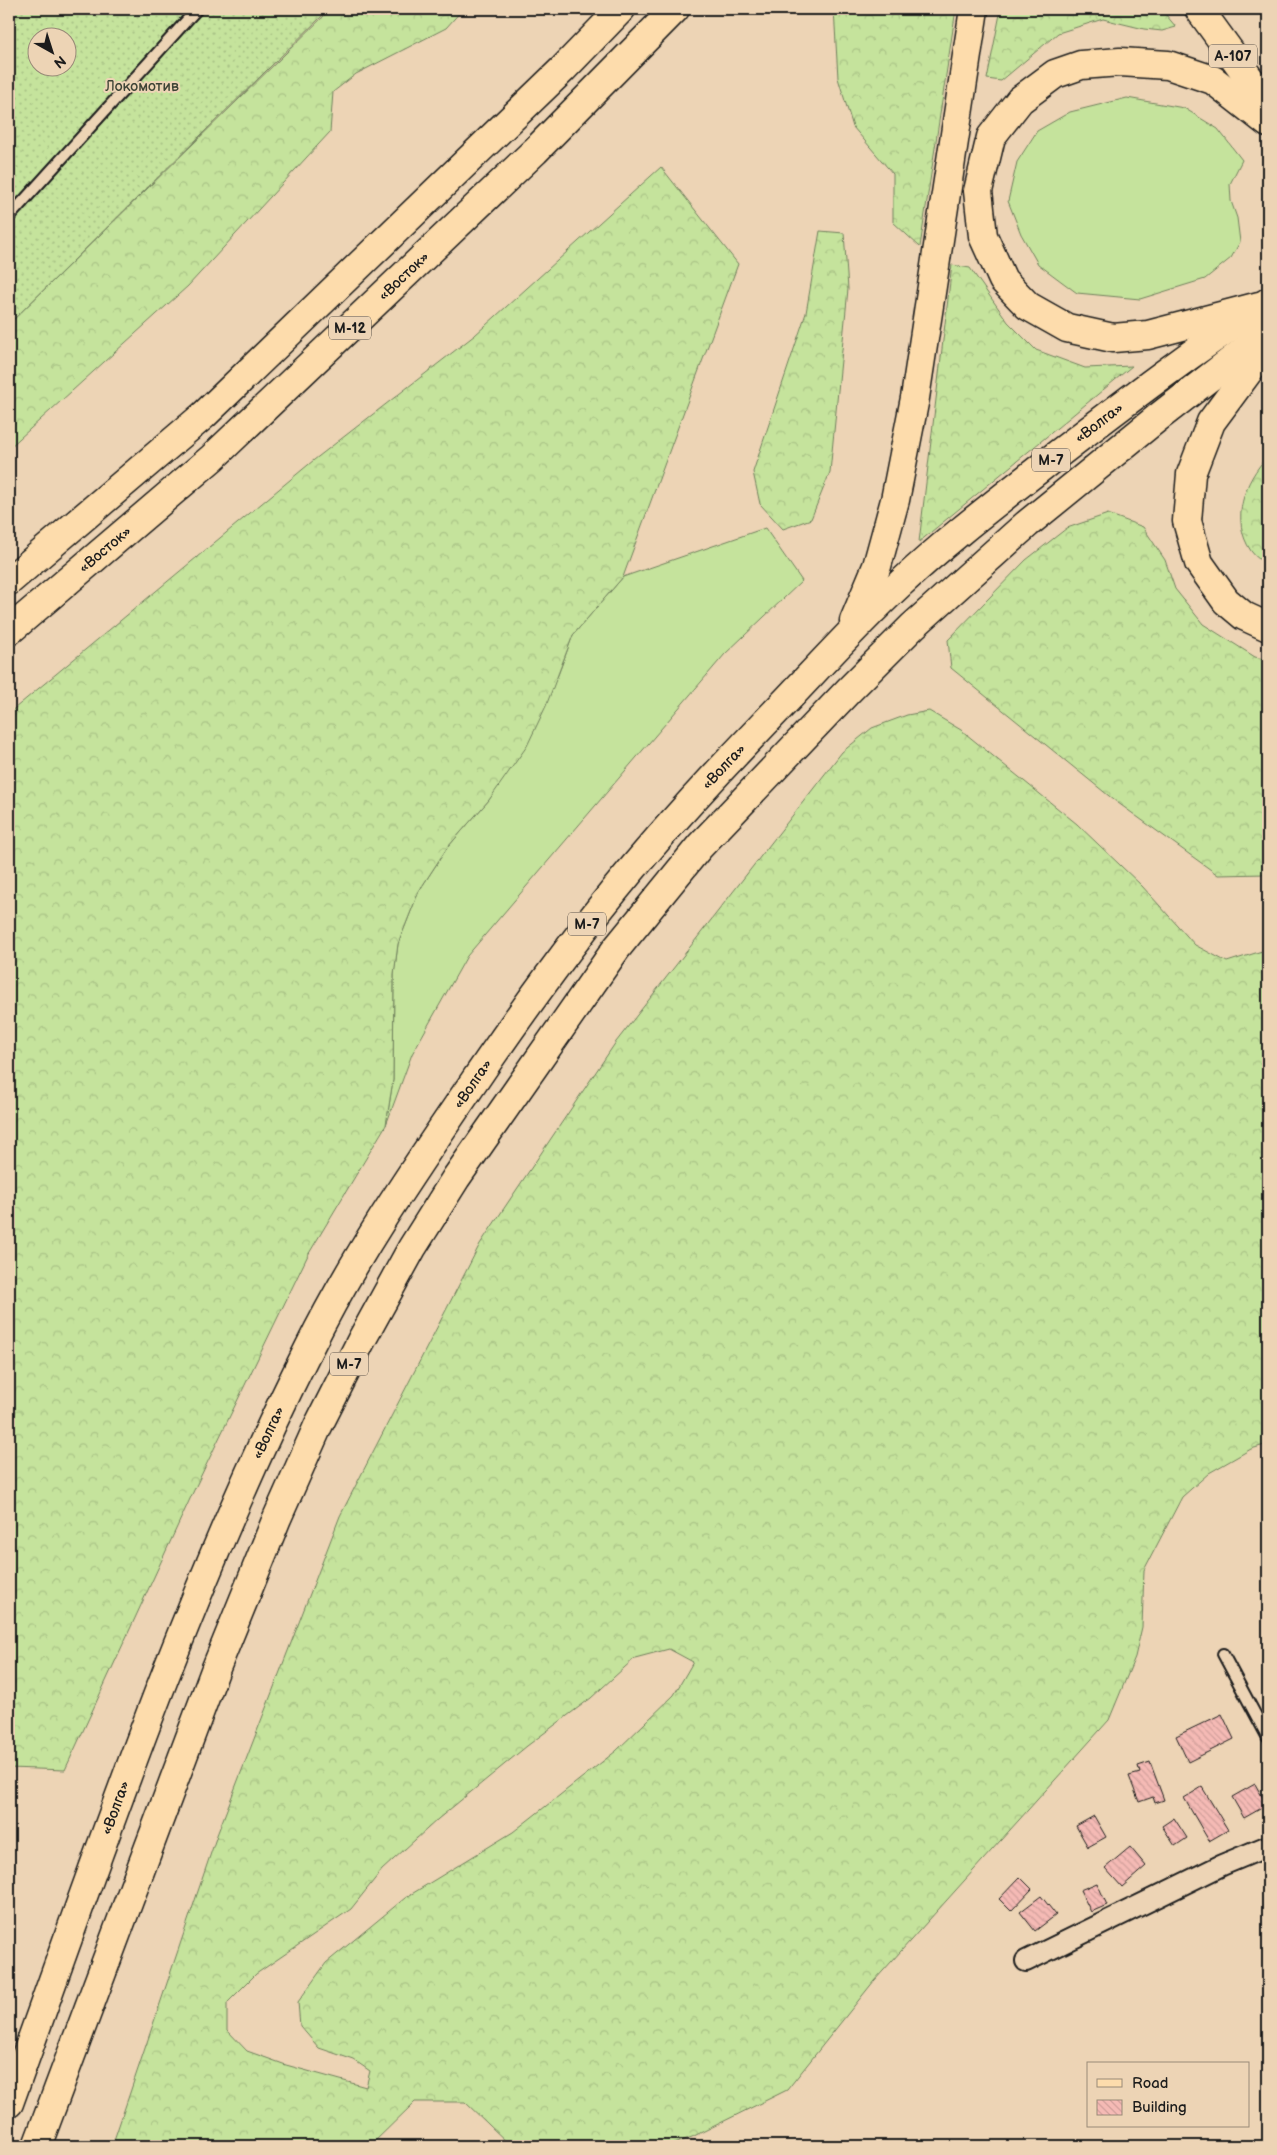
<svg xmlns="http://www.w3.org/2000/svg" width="1277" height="2155" viewBox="0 0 1277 2155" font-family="'Balsamiq Sans',sans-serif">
	<defs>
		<pattern id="forest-crowns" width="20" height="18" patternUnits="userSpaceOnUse" patternTransform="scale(1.25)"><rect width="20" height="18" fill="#c5e39c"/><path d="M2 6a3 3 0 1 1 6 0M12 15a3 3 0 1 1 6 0" fill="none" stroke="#a9c286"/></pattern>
		<pattern id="garden-dots" width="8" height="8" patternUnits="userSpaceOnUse" patternTransform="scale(1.25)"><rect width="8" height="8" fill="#c5e39c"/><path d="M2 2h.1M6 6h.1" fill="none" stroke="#a9c286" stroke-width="1.8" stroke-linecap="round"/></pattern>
		<pattern id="building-back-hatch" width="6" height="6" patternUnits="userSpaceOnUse" patternTransform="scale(1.25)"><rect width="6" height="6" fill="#f5bab5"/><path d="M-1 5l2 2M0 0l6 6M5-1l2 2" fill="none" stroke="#d19f9b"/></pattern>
	</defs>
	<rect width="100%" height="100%" fill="#edd4b5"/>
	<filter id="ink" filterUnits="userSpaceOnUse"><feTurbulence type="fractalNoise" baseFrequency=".02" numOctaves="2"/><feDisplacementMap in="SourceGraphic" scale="10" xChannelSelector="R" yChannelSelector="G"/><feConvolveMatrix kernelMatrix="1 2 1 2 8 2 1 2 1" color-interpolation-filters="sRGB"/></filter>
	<g filter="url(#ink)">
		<!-- grass -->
		<g fill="#c5e39c" stroke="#70805c">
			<path d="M1127,98L1184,108L1218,129L1242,160L1230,184L1231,201L1237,218L1240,242L1231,258L1205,279L1140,299L1077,293L1038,264L1021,234L1008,201L1017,162L1037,131L1070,112Z"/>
			<path d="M765,528L802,581L725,654L467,956L412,1054L386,1125L393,1080L394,975L398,944L419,891L447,848L489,800L558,675L573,635L623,577Z"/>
		</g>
		<!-- forest -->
		<g fill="url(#forest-crowns)" stroke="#70805c" fill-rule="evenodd">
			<path d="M331,9H463L446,28L356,74L333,92L330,132L188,286L9,448V390L15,384L9,349V324Z"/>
			<path d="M834,9H956L920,247L893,222V174L853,127L838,78Z"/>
			<path d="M1001,9H1161L1176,27L1162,31L1144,29L1103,19L1058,33L1001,81L987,79Z"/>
			<path d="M661,167L738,264L623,577L573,635L546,706L527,746L489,800L447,848L419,891L398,944L394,975L393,1080L386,1125L308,1255L195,1488L65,1770L9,1768V713L314,460L475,335Z"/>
			<path d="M820,231L844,233L848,289L830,472L811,519L783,529L760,504L753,472L806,313Z"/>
			<path d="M952,265L970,268L1008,322L1036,350L1085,368L1132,366L919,542Z"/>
			<path d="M1268,456V566C1263,562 1255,557 1251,551C1230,520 1244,481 1268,456Z"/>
			<path d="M1108,514L1143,527L1165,560L1175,589L1203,624L1255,657L1268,660V876L1266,874L1218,875L1114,800L951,668L948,640L1026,560L1067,528Z"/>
			<path d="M929,711L961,730L1077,824L1142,886L1195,945L1227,962L1262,951L1268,944V1444L1251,1449L1209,1473L1182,1497L1144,1570L1142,1627L1135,1657L1109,1720L874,1981L787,2090L692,2137L668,2146H511L465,2102H415L370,2146H112L217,1835L340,1516L480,1244L616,1042L842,752L872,728L907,715ZM669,1649L693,1662L674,1695L616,1751L513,1832L405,1898L326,1963L298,2002L300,2026L319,2048L354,2060L370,2071L366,2087L286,2065L247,2051L227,2030V2003L256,1974L351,1909L382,1870L438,1819L527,1746L591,1698L635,1658Z"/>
		</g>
		<!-- garden -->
		<path fill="url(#garden-dots)" stroke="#70805c" fill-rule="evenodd" d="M9,9H329L9,324ZM38,38H68V68H38Z"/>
		<!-- building -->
		<g fill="url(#building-back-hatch)" stroke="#1c1c1c">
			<path d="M1222,1714L1234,1739L1188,1762L1176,1736Z"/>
			<path d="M1150,1762L1164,1800L1155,1803L1153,1797L1139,1802L1129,1776L1140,1773L1138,1766Z"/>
			<path d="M1255,1784L1267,1805L1244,1818L1232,1797Z"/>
			<path d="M1202,1787L1228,1830L1209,1841L1184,1798Z"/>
			<path d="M1094,1816L1106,1837L1088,1847L1076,1826Z"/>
			<path d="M1174,1818L1187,1838L1175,1846L1162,1826Z"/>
			<path d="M1130,1847L1146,1866L1122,1887L1105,1868Z"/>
			<path d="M1020,1877L1032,1889L1011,1911L999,1899Z"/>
			<path d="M1097,1883L1107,1905L1091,1912L1080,1890Z"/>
			<path d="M1041,1896L1056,1915L1035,1931L1020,1912Z"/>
		</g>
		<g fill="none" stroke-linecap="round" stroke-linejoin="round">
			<!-- service casing -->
			<g stroke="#1c1c1c" stroke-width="14">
				<g id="service">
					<path d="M9,217L197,9"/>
					<path d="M1223,1654L1268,1738"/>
				</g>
			</g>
			<!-- minor casing -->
			<g stroke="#1c1c1c" stroke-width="24">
				<path id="minor" d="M1026,1961L1222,1865L1268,1846"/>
			</g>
			<!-- primary casing -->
			<g stroke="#1c1c1c" stroke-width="31">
				<path id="primary" d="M1259,306L1148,335L1113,338L1067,328L1028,306L1003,280L983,236L978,191L991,137L1020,100L1055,74L1081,65L1120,62L1168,65L1213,80L1268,123"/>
			</g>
			<!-- trunk casing -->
			<g stroke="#1c1c1c" stroke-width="31">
				<g id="trunk">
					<path d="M1199,9L1268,104"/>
					<path d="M1268,345L1211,422L1191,474L1187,521L1199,563L1226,601L1244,616L1268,627"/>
					<path d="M9,581L204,415L562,70L621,9"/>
					<path d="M854,621L877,566L895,500L915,398L974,9"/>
					<path id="s1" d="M9,631L212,458L535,151L675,9"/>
					<path id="s2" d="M9,2103C101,1848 187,1590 309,1348C354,1257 412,1172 469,1089C524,1008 581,928 645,854C689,802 736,753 783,704C822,663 859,622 901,583C950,537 1005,496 1058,454C1127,401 1195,349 1268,302"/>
					<path d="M37,2146L216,1668L277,1518L318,1426L361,1341L412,1248L456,1178L616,949L700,846L849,690L913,626L1027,524L1156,419L1268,332"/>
				</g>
			</g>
			<!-- service -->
			<use href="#service" stroke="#edd4b5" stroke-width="10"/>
			<!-- minor -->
			<use href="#minor" stroke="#edd4b5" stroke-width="20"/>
			<!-- primary -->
			<use href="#primary" stroke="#fddcac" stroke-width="28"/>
			<!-- trunk -->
			<use href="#trunk" stroke="#fddcac" stroke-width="28"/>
		</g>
	</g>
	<g text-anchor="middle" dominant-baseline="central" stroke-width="4" stroke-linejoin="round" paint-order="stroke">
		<!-- shield labels -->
		<g fill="#edd4b5" stroke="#5b534a" stroke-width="1">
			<rect x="1209" y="44.5" width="48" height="23" rx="4"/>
			<rect x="329" y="316.5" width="42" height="23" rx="4"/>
			<rect x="1032" y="448.5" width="38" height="23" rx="4"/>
			<rect x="568" y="912.5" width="38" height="23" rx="4"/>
			<rect x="330" y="1352.5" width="38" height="23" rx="4"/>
		</g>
		<g font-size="14" font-weight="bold" fill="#1c1c1c">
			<text x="1233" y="56">А-107</text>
			<text x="350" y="328">М-12</text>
			<text x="1051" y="460">М-7</text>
			<text x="587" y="924">М-7</text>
			<text x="349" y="1364">М-7</text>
		</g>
		<!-- park labels -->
		<g font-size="15" fill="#3e4436" stroke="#edd4b5">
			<text x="142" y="86">Локомотив</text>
		</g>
		<!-- street labels -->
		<g font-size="15" fill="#1c1c1c" stroke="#edd4b5">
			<text stroke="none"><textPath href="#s1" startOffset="531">«Восток»</textPath></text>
			<text stroke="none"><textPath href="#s2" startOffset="2039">«Волга»</textPath></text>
			<text stroke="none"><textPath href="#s1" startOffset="126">«Восток»</textPath></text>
			<text stroke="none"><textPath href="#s2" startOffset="1529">«Волга»</textPath></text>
			<text stroke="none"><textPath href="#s2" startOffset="1124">«Волга»</textPath></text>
			<text stroke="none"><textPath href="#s2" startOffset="719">«Волга»</textPath></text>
			<text stroke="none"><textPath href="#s2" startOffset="314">«Волга»</textPath></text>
		</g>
	</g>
	<!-- margin -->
	<rect width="1277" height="2155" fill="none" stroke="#edd4b5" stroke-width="30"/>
	<rect x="15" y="15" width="1247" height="2125" fill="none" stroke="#1c1c1c" stroke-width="2" filter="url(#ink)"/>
	<!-- legend -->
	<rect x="1087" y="2062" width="162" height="65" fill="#edd4b5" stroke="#998a78"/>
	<rect x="1097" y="2079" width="25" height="8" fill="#fddcac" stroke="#998a78"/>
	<text x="1132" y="2088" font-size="15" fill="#1c1c1c">Road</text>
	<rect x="1097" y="2100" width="25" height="15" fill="url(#building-back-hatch)" stroke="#998a78"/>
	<text x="1132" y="2112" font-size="15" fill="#1c1c1c">Building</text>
	<!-- north arrow -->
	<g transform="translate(52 52) rotate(141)"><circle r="24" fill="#edd4b5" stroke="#998a78"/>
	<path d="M0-4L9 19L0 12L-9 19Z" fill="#1c1c1c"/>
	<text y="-8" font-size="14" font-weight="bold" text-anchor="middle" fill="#1c1c1c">N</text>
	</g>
</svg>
